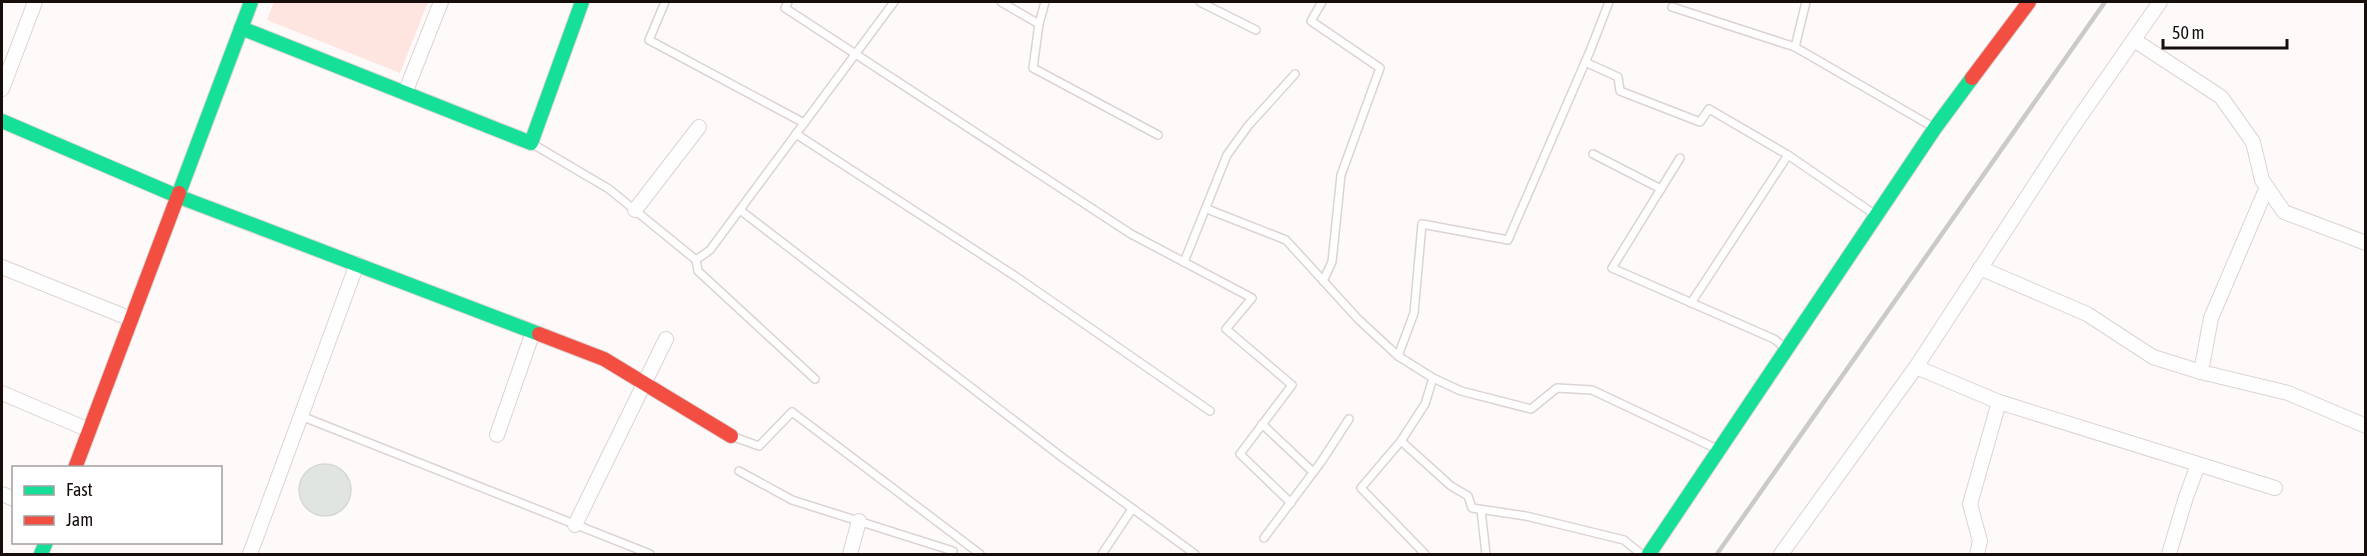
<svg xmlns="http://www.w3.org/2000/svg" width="2367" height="556" viewBox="0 0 2367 556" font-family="'Asap Condensed',sans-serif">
	<rect width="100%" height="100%" fill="#fefaf9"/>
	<!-- green -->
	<path fill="#ffe5e0" d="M274,2H428L400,73L267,20Z"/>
	<!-- building -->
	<circle fill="#e1e5e2" stroke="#d6d9d6" stroke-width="1.5" cx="325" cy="490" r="26"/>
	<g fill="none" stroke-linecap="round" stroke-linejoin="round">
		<!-- lane casing -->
		<g stroke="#dbd4d2" stroke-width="10">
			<g id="lane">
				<path d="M665,2L649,40L804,123"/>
				<path d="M788,2L785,8L1131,234L1252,298L1226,329L1292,385L1240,454L1291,503"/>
				<path d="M1001,2L1039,24"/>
				<path d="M1045,2L1039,24L1033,68L1158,135"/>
				<path d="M1200,2L1256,30"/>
				<path d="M1322,2L1311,21L1380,68L1341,175L1332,262L1323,281"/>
				<path d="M1672,7L1795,47L1933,127"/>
				<path d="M1795,47L1806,2"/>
				<path d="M1585,62L1618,77L1620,91L1700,122L1709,109L1788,155L1874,214"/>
				<path d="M796,134L1018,278L1210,411"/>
				<path d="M531,143L609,189L696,260L698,271L815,379"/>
				<path d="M1593,154L1661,189"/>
				<path d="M1680,158L1612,268L1774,339L1786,349"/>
				<path d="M1207,209L1286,240L1358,319L1398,356L1433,378L1461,391L1531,409L1557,388L1592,390L1717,449"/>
				<path d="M740,210L1063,458L1195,554"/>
				<path d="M696,260L710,250L894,2"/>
				<path d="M1184,262L1227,155L1248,126L1295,74"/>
				<path d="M1691,303L1788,155"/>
				<path d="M1398,356L1414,313L1422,224L1508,240L1590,51L1609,2"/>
				<path d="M301,416L650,554"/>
				<path d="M1262,424L1313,472"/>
				<path d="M734,437L759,446L792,412L980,554"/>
				<path d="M1401,441L1451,486L1468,496L1472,508L1526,516L1624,540L1641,554"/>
				<path d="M739,471L792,500L953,551"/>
				<path d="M1481,510L1486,554"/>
				<path d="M1264,538L1321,462L1349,419"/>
				<path d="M1102,554L1132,509"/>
				<path d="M1425,554L1361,488L1401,441L1425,404L1433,378"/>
			</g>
		</g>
		<!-- street casing -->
		<g stroke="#dbd4d2" stroke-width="16">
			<g id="street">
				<path d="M2134,40L2221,97L2253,142L2262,180L2284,212L2366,243"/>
				<path d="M2,89L35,2"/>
				<path d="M405,93L441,2"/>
				<path d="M635,210L699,127"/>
				<path d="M2,267L131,319"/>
				<path d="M1980,268L2087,314L2153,357L2201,372L2211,318L2267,187"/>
				<path d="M1916,367L1999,402L1970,504L1980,541L1977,554"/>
				<path d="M2201,372L2288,393L2366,426"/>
				<path d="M2,393L89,430"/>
				<path d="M1999,402L2275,488"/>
				<path d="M497,435L533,332"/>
				<path d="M2,494L14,499"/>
				<path d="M575,525L666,339"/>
				<path d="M250,554L357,264"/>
				<path d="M850,554L859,521"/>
				<path d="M1781,554L1916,367L2070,131L2160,2"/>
				<path d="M2169,554L2186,497L2198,465"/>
			</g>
		</g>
		<!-- fast casing -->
		<g stroke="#dbd4d2" stroke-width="16">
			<g id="fast">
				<path d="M241,28L531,143L582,2"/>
				<path d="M2,121L177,196L539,334"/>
				<path d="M179,193L251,2"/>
				<path d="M41,554L46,542"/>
				<path d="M1649,554L1935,128L1972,78"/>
			</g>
		</g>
		<!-- jam casing -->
		<g stroke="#dbd4d2" stroke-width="16">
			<g id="jam">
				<path d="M1972,78L2029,2"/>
				<path d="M539,334L604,359L731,436"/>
				<path d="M75,468L179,193"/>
			</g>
		</g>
		<!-- lane -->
		<use href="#lane" stroke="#fffefe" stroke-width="7"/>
		<!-- street -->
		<use href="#street" stroke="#fffefe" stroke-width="14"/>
		<!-- fast -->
		<use href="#fast" stroke="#16e098" stroke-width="14"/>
		<!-- jam -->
		<use href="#jam" stroke="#f24e42" stroke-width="14"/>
		<!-- rail -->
		<path stroke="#cccac9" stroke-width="4.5" d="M1717,554L2105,2"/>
	</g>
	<!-- border -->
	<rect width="2367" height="556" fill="none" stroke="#170e0c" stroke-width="6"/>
	<!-- legend -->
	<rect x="12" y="466" width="210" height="78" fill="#ffffff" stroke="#a29f9e" stroke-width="1.5"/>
	<rect x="24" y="486" width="30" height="9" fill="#16e098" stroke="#a29f9e" stroke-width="1.5"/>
	<text x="66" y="496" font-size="18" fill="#170e0c">Fast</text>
	<rect x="24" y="516" width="30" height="9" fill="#f24e42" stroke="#a29f9e" stroke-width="1.5"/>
	<text x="66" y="526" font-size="18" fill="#170e0c">Jam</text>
	<!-- scale -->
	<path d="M2163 39v9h124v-9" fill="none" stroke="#170e0c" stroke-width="3"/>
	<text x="2172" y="39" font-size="18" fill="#170e0c" stroke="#ffffff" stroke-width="4.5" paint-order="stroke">50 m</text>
</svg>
